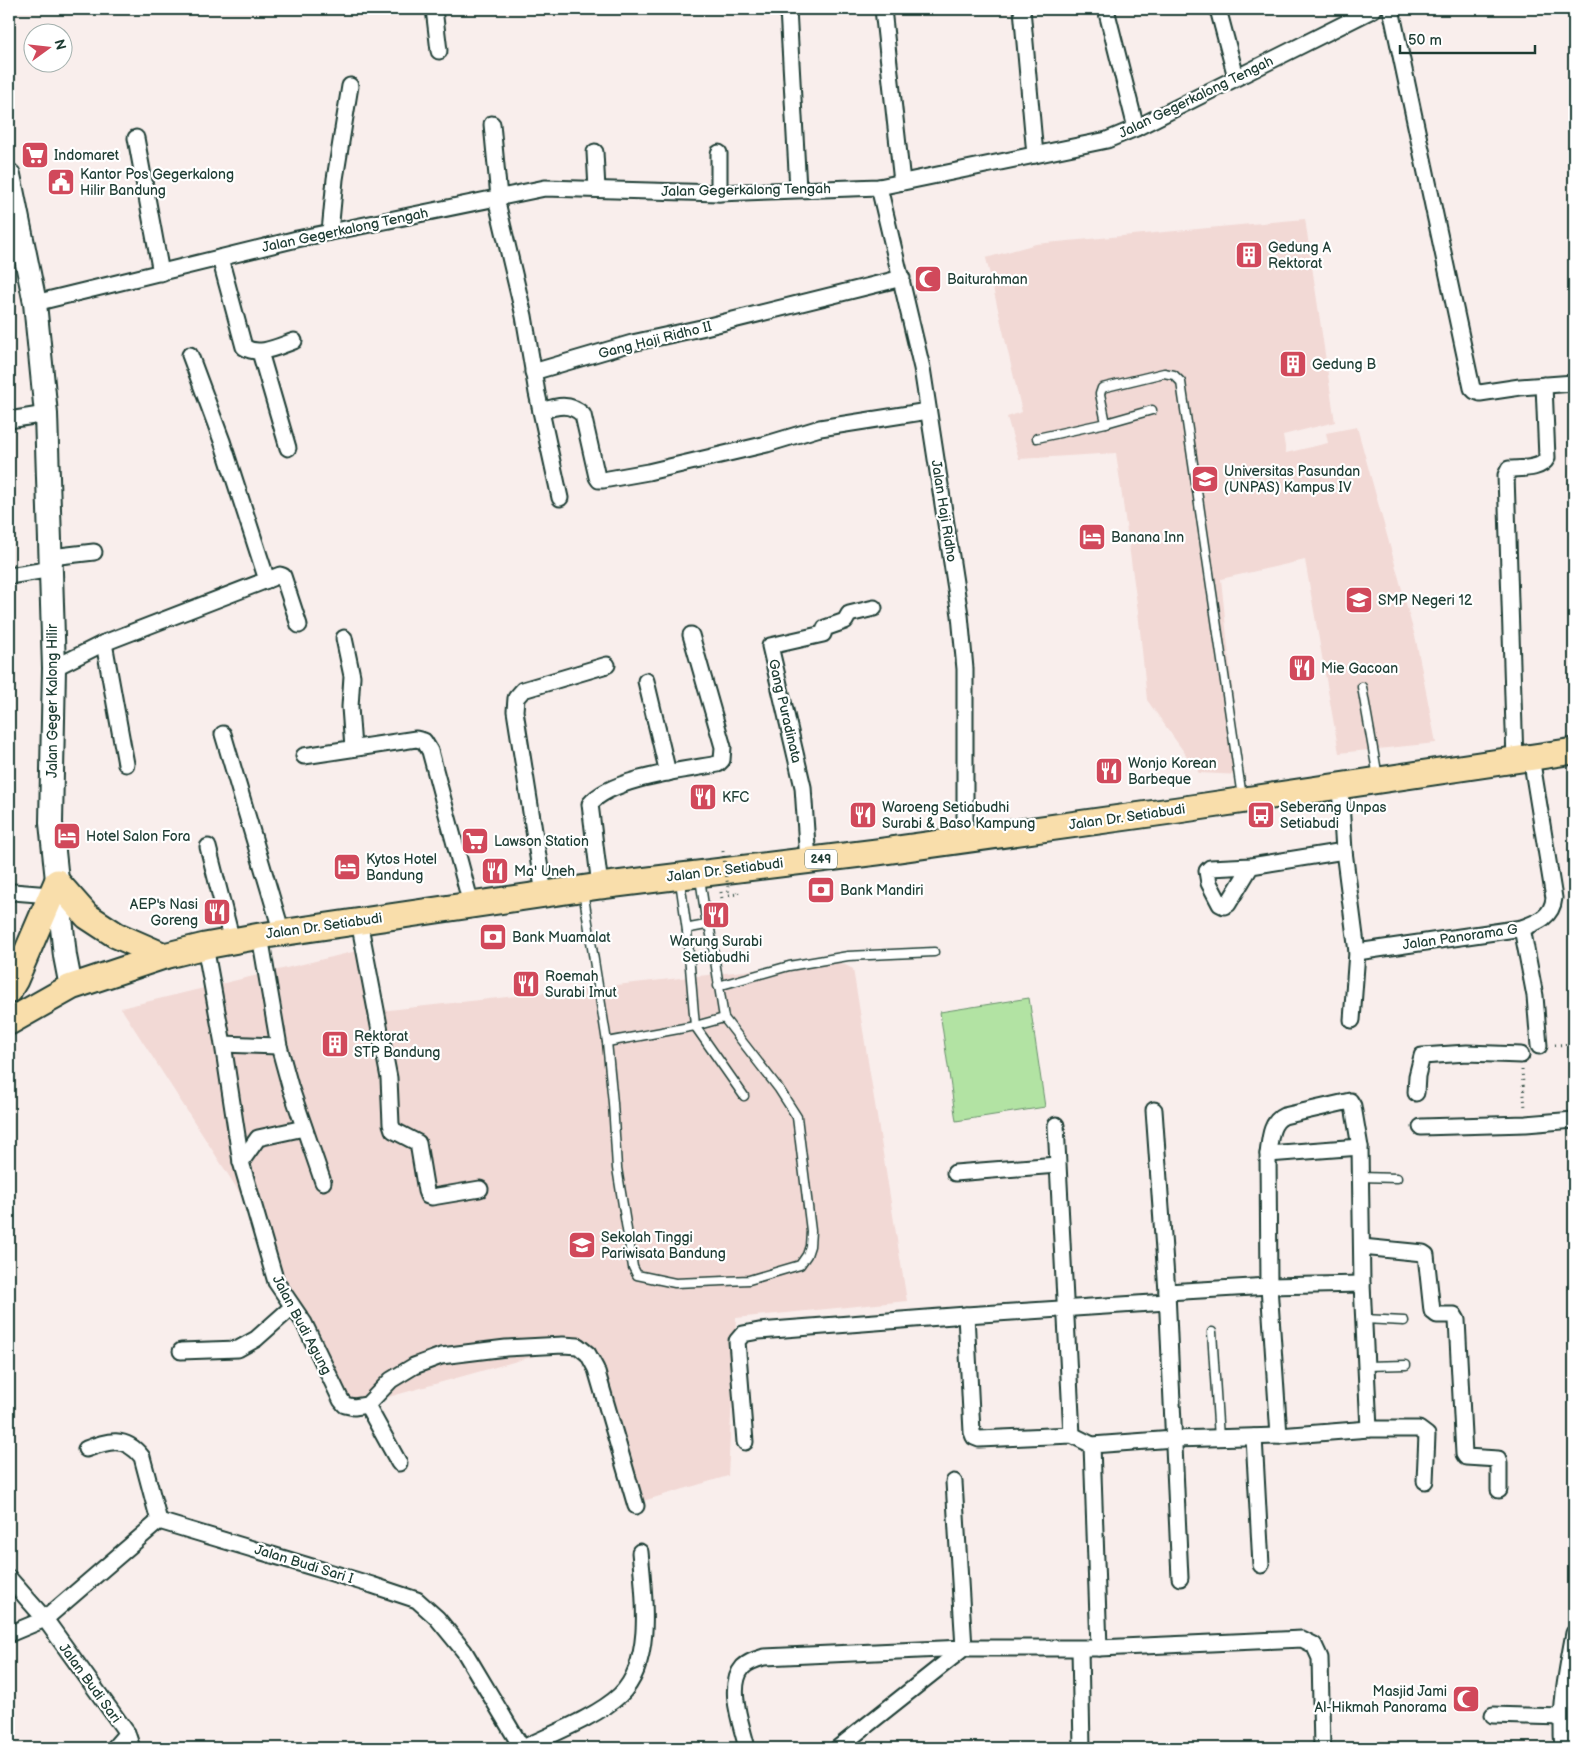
<svg xmlns="http://www.w3.org/2000/svg" width="1583" height="1757" viewBox="0 0 1583 1757" font-family="'Balsamiq Sans',sans-serif">
	<rect width="100%" height="100%" fill="#f9eeec"/>
	<filter id="ink" filterUnits="userSpaceOnUse"><feTurbulence type="fractalNoise" baseFrequency=".02" numOctaves="2"/><feDisplacementMap in="SourceGraphic" scale="10" xChannelSelector="R" yChannelSelector="G"/><feConvolveMatrix kernelMatrix="1 2 1 2 8 2 1 2 1" color-interpolation-filters="sRGB"/></filter>
	<g filter="url(#ink)">
		<!-- built -->
		<g fill="#f2d9d5">
			<path d="M1305,219L1335,422L1283,435L1286,453L1328,443L1326,433L1357,427L1416,640L1436,743L1339,753L1305,560L1221,579L1241,775L1199,773L1147,700L1138,611L1116,453L1019,459L1007,417L1022,412L986,258L1036,244Z"/>
			<path d="M365,949L380,1011L744,971L836,960L853,969L907,1301L736,1318L728,1476L626,1506L581,1343L353,1407L238,1190L121,1008Z"/>
		</g>
		<!-- green -->
		<path fill="#b2e3a3" stroke="#68906c" d="M1029,998L1045,1107L956,1121L940,1012Z"/>
		<g fill="none" stroke-linecap="round" stroke-linejoin="round">
			<!-- service casing -->
			<g stroke="#1f3d34" stroke-width="11">
				<g id="service">
					<path d="M1106,423L1152,410"/>
					<path d="M1037,438L1106,423L1100,394L1102,388L1164,373L1174,375L1181,382L1242,797"/>
					<path d="M1362,687L1378,777"/>
					<path d="M700,878L707,926"/>
					<path d="M680,881L687,931"/>
					<path d="M583,891L607,1042L613,1103L617,1168L633,1267L637,1275L675,1283L749,1280L800,1265L807,1255L810,1246L811,1231L797,1117L779,1089L724,1018L710,929L706,925L690,928L687,931L695,1026L744,1096"/>
					<path d="M718,986L789,966L848,956L934,952"/>
					<path d="M607,1042L695,1026L724,1018"/>
					<path d="M1361,1177L1397,1178"/>
					<path d="M1364,1319L1404,1321"/>
					<path d="M1212,1332L1219,1438"/>
					<path d="M1367,1366L1406,1365"/>
				</g>
			</g>
			<!-- minor casing -->
			<g stroke="#1f3d34" stroke-width="19">
				<g id="minor">
					<path d="M434,9L439,51"/>
					<path d="M788,9L798,189"/>
					<path d="M883,9L902,182"/>
					<path d="M1022,9L1035,155"/>
					<path d="M1106,9L1136,128"/>
					<path d="M1218,9L1236,77"/>
					<path d="M1391,9L1472,388L1475,391L1480,393L1520,387L1574,383"/>
					<path d="M492,124L499,197"/>
					<path d="M136,138L161,273"/>
					<path d="M595,152L597,189"/>
					<path d="M719,153V193"/>
					<path d="M879,187L922,368L960,615L965,669V839"/>
					<path d="M496,198L524,316L537,393L560,498"/>
					<path d="M330,232L335,179L350,86"/>
					<path d="M220,258L244,347C259,357 279,346 294,341"/>
					<path d="M35,303L297,239L545,188L719,193L879,187L1107,140L1136,128L1374,9"/>
					<path d="M260,352L288,448"/>
					<path d="M533,372L632,343L701,328L902,278"/>
					<path d="M541,411C557,406 570,402 583,415L597,477L599,480H603L648,472L767,444L820,428L928,411"/>
					<path d="M9,420L46,414"/>
					<path d="M51,557L94,552"/>
					<path d="M9,576L52,569"/>
					<path d="M267,580L280,575L283,576L299,625"/>
					<path d="M344,638L352,676L350,707L353,748"/>
					<path d="M104,643L126,764"/>
					<path d="M54,668L104,643L267,580L222,441L190,355"/>
					<path d="M646,681L668,773"/>
					<path d="M223,734L282,933"/>
					<path d="M304,756L416,739L424,741L430,751L471,904"/>
					<path d="M1515,760L1506,475L1509,469C1521,468 1541,470 1547,458L1544,385"/>
					<path d="M1340,787L1344,851L1357,952L1352,1020"/>
					<path d="M208,847L232,941"/>
					<path d="M808,861L803,787L770,646L823,634L825,628L845,621L849,614L874,608"/>
					<path d="M1251,866L1228,904L1224,906L1220,904L1209,883L1207,871L1210,868L1251,866L1344,851"/>
					<path d="M600,886L590,804C611,778 685,770 718,764L722,760L723,747L691,635"/>
					<path d="M9,894L13,892L50,895"/>
					<path d="M544,894L515,711L516,698L523,690L607,665"/>
					<path d="M359,921L389,1078L391,1124L393,1130L418,1143L426,1191L428,1196L432,1197L480,1189"/>
					<path d="M1522,928L1535,996L1539,1046"/>
					<path d="M260,936L279,1046L290,1086L323,1182"/>
					<path d="M205,946L223,1044L241,1162L276,1282L304,1323L341,1400L345,1405L354,1407L367,1405L391,1380L414,1366L441,1356L506,1348L563,1345L578,1346L588,1354L596,1369L636,1506"/>
					<path d="M1357,952L1522,928C1538,922 1552,917 1554,898L1531,757"/>
					<path d="M223,1044L279,1046"/>
					<path d="M1416,1093L1417,1076L1422,1056L1467,1053L1521,1055"/>
					<path d="M1154,1110L1167,1292L1180,1578"/>
					<path d="M1056,1125L1072,1435"/>
					<path d="M1421,1127L1526,1124L1574,1120"/>
					<path d="M1268,1154L1360,1147"/>
					<path d="M241,1162L258,1138L304,1128"/>
					<path d="M955,1173L1057,1165"/>
					<path d="M1362,1247L1423,1253L1426,1255L1432,1311L1437,1315H1454L1457,1320L1464,1454L1466,1457L1498,1459L1499,1463V1490"/>
					<path d="M1167,1292L1269,1286L1362,1284"/>
					<path d="M966,1315L972,1432L974,1437L979,1439L1072,1435L1092,1445L1174,1439L1279,1436L1369,1429H1419L1427,1435L1425,1481"/>
					<path d="M181,1351L238,1349L256,1339L292,1307"/>
					<path d="M367,1405L399,1463"/>
					<path d="M1279,1436L1269,1286L1268,1154C1270,1140 1270,1122 1284,1116L1350,1101L1353,1106L1360,1147L1362,1284L1369,1429"/>
					<path d="M1254,1437L1261,1565"/>
					<path d="M745,1442L737,1341L743,1334L759,1331L966,1315L1167,1302"/>
					<path d="M1092,1445L1099,1648"/>
					<path d="M86,1449C108,1441 125,1435 142,1457L159,1521"/>
					<path d="M9,1578L45,1619L127,1733L132,1748"/>
					<path d="M9,1634L45,1619L159,1521L372,1585L417,1600L437,1618L464,1651L522,1748"/>
					<path d="M1080,1649L1082,1748"/>
					<path d="M1493,1715L1562,1717"/>
					<path d="M114,1748L127,1733"/>
					<path d="M523,1748C552,1734 598,1716 620,1695C654,1662 644,1594 640,1552"/>
					<path d="M747,1748C742,1726 726,1686 743,1667C749,1661 757,1659 764,1657L964,1648L954,1482"/>
					<path d="M838,1748L964,1648H1099L1302,1639L1314,1645L1320,1658L1322,1748"/>
					<path d="M1563,1748C1559,1709 1567,1671 1574,1633"/>
				</g>
			</g>
			<!-- secondary casing -->
			<g stroke="#1f3d34" stroke-width="26">
				<path id="secondary" d="M9,175L35,303L46,414L54,668L51,823L65,956L71,987"/>
			</g>
			<!-- primary casing -->
			<g stroke="#1f3d34" stroke-width="29">
				<g id="primary">
					<path d="M9,990L15,980L57,882L87,916L116,935L164,956"/>
					<path d="M9,1022L71,987L164,956L205,946L260,936L600,886L877,852L1178,810L1574,751"/>
				</g>
			</g>
			<!-- path -->
			<g stroke="#1f3d34" stroke-width="3" stroke-dasharray="1 4" stroke-linecap="butt">
				<path d="M721,892L722,899"/>
				<path d="M729,895L738,894L737,889"/>
				<path d="M1555,1045L1574,1044"/>
				<path d="M1522,1070L1525,1108"/>
			</g>
			<!-- service -->
			<use href="#service" stroke="#fff" stroke-width="8"/>
			<!-- minor -->
			<use href="#minor" stroke="#fff" stroke-width="15"/>
			<!-- secondary -->
			<use href="#secondary" stroke="#fff" stroke-width="22"/>
			<!-- primary -->
			<use href="#primary" stroke="#f9deab" stroke-width="25"/>
			<!-- path-bridge -->
			<path stroke="#1f3d34" stroke-width="3" stroke-dasharray="1 4" stroke-linecap="butt" d="M723,851L729,895"/>
		</g>
	</g>
	<!-- icons -->
	<defs>
		<g id="supermarket-square" transform="scale(1.4375)"><rect x="-9" y="-9" width="18" height="18" rx="4" fill="#d1495b" stroke="#fff"/><path d="M-6-5.5h2.5l.6 2H6L4.5 2H-2.5L-4.4-4H-6ZM-1.5 3.2a1.3 1.3 0 1 0 .1 0ZM3 3.2a1.3 1.3 0 1 0 .1 0Z" fill="#fff"/></g>
		<g id="civic-square" transform="scale(1.4375)"><rect x="-9" y="-9" width="18" height="18" rx="4" fill="#d1495b" stroke="#fff"/><path d="M-.6-6.5H3V-4.5H.6V-3L4-1V1h2V6H-6V1h2V-1L-.6-3ZM-1.2 2.5V6h2.4V2.5Z" fill="#fff"/></g>
		<g id="building-square" transform="scale(1.4375)"><rect x="-9" y="-9" width="18" height="18" rx="4" fill="#d1495b" stroke="#fff"/><path d="M-4-6H4V6H1V3H-1V6H-4ZM-2.5-4.3h1.7v1.8h-1.7ZM.8-4.3h1.7v1.8H.8ZM-2.5-1h1.7V.8h-1.7ZM.8-1h1.7V.8H.8Z" fill="#fff"/></g>
		<g id="mosque-square" transform="scale(1.4375)"><rect x="-9" y="-9" width="18" height="18" rx="4" fill="#d1495b" stroke="#fff"/><path d="M3.5-4.9A6 6 0 1 0 3.5 4.9A5 5 0 1 1 3.5-4.9Z" fill="#fff"/></g>
		<g id="university-square" transform="scale(1.4375)"><rect x="-9" y="-9" width="18" height="18" rx="4" fill="#d1495b" stroke="#fff"/><path d="M0-5L7-2L0 1L-7-2ZM-4 1L0 2.5L4 1V4Q0 6-4 4Z" fill="#fff"/></g>
		<g id="hotel-square" transform="scale(1.4375)"><rect x="-9" y="-9" width="18" height="18" rx="4" fill="#d1495b" stroke="#fff"/><path d="M-6-4.5h1.5V1H6V5H4.5V3h-9V5H-6ZM-4 0a1.8 1.8 0 1 1 3.6 0ZM.5 0V-2.5h3Q6-2.5 6 0Z" fill="#fff"/></g>
		<g id="school-square" transform="scale(1.4375)"><rect x="-9" y="-9" width="18" height="18" rx="4" fill="#d1495b" stroke="#fff"/><path d="M0-5L7-2L0 1L-7-2ZM-4 1L0 2.5L4 1V4Q0 6-4 4Z" fill="#fff"/></g>
		<g id="restaurant-square" transform="scale(1.4375)"><rect x="-9" y="-9" width="18" height="18" rx="4" fill="#d1495b" stroke="#fff"/><path d="M-5-6h1v4h1v-4h1v4h1v-4h1v5L-1.5 .5V6h-2V.5L-5-1ZM5-6V6H3V1.5H1.5Q1.5-4 5-6Z" fill="#fff"/></g>
		<g id="bus-square" transform="scale(1.4375)"><rect x="-9" y="-9" width="18" height="18" rx="4" fill="#d1495b" stroke="#fff"/><path d="M-5-6H5V4H4V6H2V4H-2V6H-4V4H-5ZM-3.5-4V0h7V-4ZM-3.5 1.2v1.5H-2V1.2ZM2 1.2v1.5H3.5V1.2Z" fill="#fff"/></g>
		<g id="bank-square" transform="scale(1.4375)"><rect x="-9" y="-9" width="18" height="18" rx="4" fill="#d1495b" stroke="#fff"/><path d="M-6-4H6V4H-6ZM0-2.3a2.3 2.3 0 1 0 0 4.6a2.3 2.3 0 1 0 0-4.6Z" fill="#fff"/></g>
	</defs>
	<g fill-rule="evenodd">
		<use href="#supermarket-square" x="35" y="155"/>
		<use href="#civic-square" x="61" y="182"/>
		<use href="#building-square" x="1249" y="255"/>
		<use href="#mosque-square" x="928" y="279"/>
		<use href="#building-square" x="1293" y="364"/>
		<use href="#university-square" x="1205" y="479"/>
		<use href="#hotel-square" x="1092" y="537"/>
		<use href="#school-square" x="1359" y="600"/>
		<use href="#restaurant-square" x="1302" y="668"/>
		<use href="#restaurant-square" x="1109" y="771"/>
		<use href="#restaurant-square" x="703" y="797"/>
		<use href="#restaurant-square" x="863" y="815"/>
		<use href="#bus-square" x="1261" y="815"/>
		<use href="#hotel-square" x="67" y="836"/>
		<use href="#supermarket-square" x="475" y="841"/>
		<use href="#hotel-square" x="347" y="867"/>
		<use href="#restaurant-square" x="495" y="871"/>
		<use href="#bank-square" x="821" y="890"/>
		<use href="#restaurant-square" x="217" y="912"/>
		<use href="#restaurant-square" x="716" y="915"/>
		<use href="#bank-square" x="493" y="937"/>
		<use href="#restaurant-square" x="526" y="984"/>
		<use href="#building-square" x="335" y="1044"/>
		<use href="#university-square" x="582" y="1245"/>
		<use href="#mosque-square" x="1466" y="1699"/>
	</g>
	<g text-anchor="middle" dominant-baseline="central" stroke-width="4.5" stroke-linejoin="round" paint-order="stroke">
		<!-- shield labels -->
		<rect fill="#fff" stroke="#627771" stroke-width="1" x="805" y="849.5" width="32" height="19" rx="4"/>
		<g font-size="12" font-weight="bold" fill="#1f3d34">
			<text x="821" y="859">249</text>
		</g>
		<!-- street labels -->
		<g font-size="14" fill="#1f3d34" stroke="#fff">
			<text transform="translate(1196 97) rotate(-26)">Jalan Gegerkalong Tengah</text>
			<text transform="translate(746 190) rotate(-1)">Jalan Gegerkalong Tengah</text>
			<text transform="translate(345 230) rotate(-12)">Jalan Gegerkalong Tengah</text>
			<text transform="translate(655 340) rotate(-14)">Gang Haji Ridho II</text>
			<text transform="translate(944 511) rotate(81)">Jalan Haji Ridho</text>
			<text transform="translate(52 701) rotate(-90)">Jalan Geger Kalong Hilir</text>
			<text transform="translate(785 711) rotate(77)">Gang Puradinata</text>
			<text transform="translate(1127 817) rotate(-8)">Jalan Dr. Setiabudi</text>
			<text transform="translate(725 870) rotate(-7)">Jalan Dr. Setiabudi</text>
			<text transform="translate(324 926) rotate(-8)">Jalan Dr. Setiabudi</text>
			<text transform="translate(1460 937) rotate(-8)">Jalan Panorama G</text>
			<text transform="translate(302 1325) rotate(62)">Jalan Budi Agung</text>
			<text transform="translate(304 1564) rotate(17)">Jalan Budi Sari I</text>
			<text transform="translate(90 1683) rotate(54)">Jalan Budi Sari</text>
		</g>
		<!-- poi labels -->
		<g font-size="14" fill="#1f3d34" stroke="#fff" text-anchor="start">
			<text x="54" y="155">Indomaret</text>
			<text x="80" y="174">Kantor Pos Gegerkalong<tspan x="80" dy="16">Hilir Bandung</tspan></text>
			<text x="1268" y="247">Gedung A<tspan x="1268" dy="16">Rektorat</tspan></text>
			<text x="947" y="279">Baiturahman</text>
			<text x="1312" y="364">Gedung B</text>
			<text x="1224" y="471">Universitas Pasundan<tspan x="1224" dy="16">(UNPAS) Kampus IV</tspan></text>
			<text x="1111" y="537">Banana Inn</text>
			<text x="1378" y="600">SMP Negeri 12</text>
			<text x="1321" y="668">Mie Gacoan</text>
			<text x="1128" y="763">Wonjo Korean<tspan x="1128" dy="16">Barbeque</tspan></text>
			<text x="722" y="797">KFC</text>
			<text x="882" y="807">Waroeng Setiabudhi<tspan x="882" dy="16">Surabi &amp; Baso Kampung</tspan></text>
			<text x="1280" y="807">Seberang Unpas<tspan x="1280" dy="16">Setiabudi</tspan></text>
			<text x="86" y="836">Hotel Salon Fora</text>
			<text x="494" y="841">Lawson Station</text>
			<text x="366" y="859">Kytos Hotel<tspan x="366" dy="16">Bandung</tspan></text>
			<text x="514" y="871">Ma' Uneh</text>
			<text x="840" y="890">Bank Mandiri</text>
			<text x="198" y="904" text-anchor="end">AEP's Nasi<tspan x="198" dy="16">Goreng</tspan></text>
			<text x="512" y="937">Bank Muamalat</text>
			<text x="716" y="941" text-anchor="middle">Warung Surabi<tspan x="716" dy="16">Setiabudhi</tspan></text>
			<text x="545" y="976">Roemah<tspan x="545" dy="16">Surabi Imut</tspan></text>
			<text x="354" y="1036">Rektorat<tspan x="354" dy="16">STP Bandung</tspan></text>
			<text x="601" y="1237">Sekolah Tinggi<tspan x="601" dy="16">Pariwisata Bandung</tspan></text>
			<text x="1447" y="1691" text-anchor="end">Masjid Jami<tspan x="1447" dy="16">Al-Hikmah Panorama</tspan></text>
		</g>
	</g>
	<!-- margin -->
	<rect width="1583" height="1757" fill="none" stroke="#fff" stroke-width="30"/>
	<rect x="15" y="15" width="1553" height="1727" fill="none" stroke="#1f3d34" stroke-width="2" filter="url(#ink)"/>
	<!-- north arrow -->
	<g transform="translate(48 48) rotate(75)"><circle r="24" fill="#ffffff" stroke="#a5b1ae"/>
	<path d="M0-4L9 19L0 12L-9 19Z" fill="#d1495b"/>
	<text y="-8" font-size="14" font-weight="bold" text-anchor="middle" fill="#1f3d34">N</text>
	</g>
	<!-- scale -->
	<path d="M1400 45v8h135v-8" fill="none" stroke="#1f3d34" stroke-width="2.5"/>
	<text x="1408" y="45" font-size="15" fill="#1f3d34" stroke="#ffffff" stroke-width="4" paint-order="stroke">50 m</text>
</svg>
